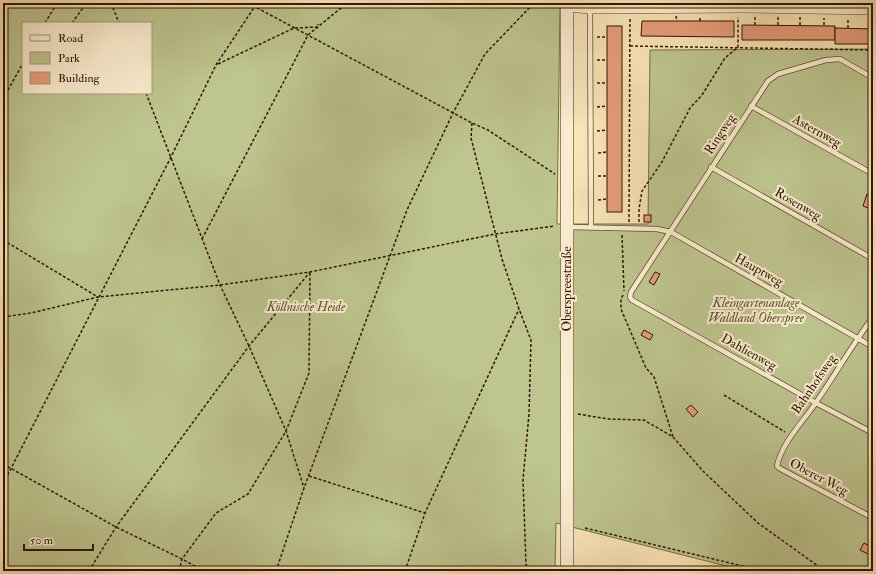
<svg xmlns="http://www.w3.org/2000/svg" width="876" height="574" viewBox="0 0 876 574" font-family="'IM FELL Double Pica',serif">
	<rect width="100%" height="100%" fill="#f9e5b6"/>
	<filter id="stains"><feTurbulence type="fractalNoise" baseFrequency=".005" numOctaves="4"/><feColorMatrix values="0 0 0 0 .2 0 0 0 0 .09 0 0 0 0 .02 0 0 0 .5 -.17"/></filter>
	<radialGradient id="worn" r=".72"><stop offset=".6" stop-color="#630" stop-opacity="0"/><stop offset="1" stop-color="#630" stop-opacity=".3"/></radialGradient>
	<!-- green -->
	<path fill="#bec58e" stroke="#766e48" fill-rule="evenodd" d="M3,3H560L557,224H648L650,50L873,49V571H746L556,523L555,571H3ZM23,23H151V93H23Z"/>
	<!-- building -->
	<g fill="#e79d7a" stroke="#2f1603">
		<path d="M642,21H734V37L641,36Z"/>
		<path d="M742,25L835,26V40H742Z"/>
		<rect x="607" y="26" width="15" height="186"/>
		<path d="M835,28L873,29V44H835Z"/>
		<path d="M867,194L873,197V204L871,209L863,206Z"/>
		<rect x="644" y="215" width="7" height="7"/>
		<path d="M655,272L660,274L654,285L649,282Z"/>
		<path d="M644,330L653,335L650,340L641,335Z"/>
		<path d="M691,405L698,412L693,417L686,409Z"/>
		<path d="M864,543L873,548L870,555L860,550Z"/>
	</g>
	<g fill="none" stroke-linecap="round" stroke-linejoin="round">
		<!-- service casing -->
		<g stroke="#624a30" stroke-width="6">
			<g id="service">
				<path d="M590,9L591,227"/>
				<path d="M873,78L840,59L826,60L778,74L768,81L631,292L630,297L632,300L816,403L873,433"/>
				<path d="M751,106L873,174"/>
				<path d="M711,167L873,259"/>
				<path d="M569,227L657,229L671,232L873,347"/>
				<path d="M873,317C853,344 836,373 817,401C804,421 782,442 777,466L779,468L873,518"/>
				<path d="M568,570L593,571"/>
			</g>
		</g>
		<!-- minor casing -->
		<g stroke="#624a30" stroke-width="10">
			<path id="minor" d="M567,7L590,9L740,8L873,10"/>
		</g>
		<!-- secondary casing -->
		<g stroke="#2f1603" stroke-width="14">
			<path id="secondary" d="M567,571V3"/>
		</g>
		<!-- path -->
		<g stroke="#2f1603" stroke-width="1.5" stroke-dasharray="3 2" stroke-linecap="butt">
			<path d="M111,3L119,23"/>
			<path d="M248,3L472,123L488,130L555,174"/>
			<path d="M434,3L447,4L460,3"/>
			<path d="M676,16L677,21"/>
			<path d="M800,17V25"/>
			<path d="M700,21V17"/>
			<path d="M45,23L57,3"/>
			<path d="M72,23L85,5L90,3"/>
			<path d="M755,25V16"/>
			<path d="M778,25V17"/>
			<path d="M824,25V18"/>
			<path d="M848,28V18"/>
			<path d="M871,29V19"/>
			<path d="M597,37H607"/>
			<path d="M630,46L873,50"/>
			<path d="M597,60H607"/>
			<path d="M218,64L294,28L318,27V24"/>
			<path d="M597,83H607"/>
			<path d="M146,93L220,285L249,346L286,431L304,488"/>
			<path d="M3,99L23,63"/>
			<path d="M597,107L607,106"/>
			<path d="M472,123L471,138L502,259L519,309L531,340L529,414L523,480L526,564L528,571"/>
			<path d="M597,131L607,130"/>
			<path d="M598,153L607,152"/>
			<path d="M598,176H607"/>
			<path d="M598,200L607,199"/>
			<path d="M629,222L630,17"/>
			<path d="M639,222V209L642,191L662,162L690,108L702,95L725,58L738,47V17"/>
			<path d="M622,235L624,291"/>
			<path d="M202,239L308,35L347,3"/>
			<path d="M3,240L98,297"/>
			<path d="M623,295L621,299V309L646,368L654,377L673,437"/>
			<path d="M3,317L31,313L98,297L220,285L310,272L495,234L555,226"/>
			<path d="M724,395L785,432"/>
			<path d="M578,414L608,419L644,420L673,437L704,472L758,523L825,571"/>
			<path d="M3,464L116,527L182,559L204,571"/>
			<path d="M309,476L425,513"/>
			<path d="M3,484L171,157L216,65L257,3"/>
			<path d="M585,528L763,571"/>
			<path d="M89,571L116,527L249,346L310,272"/>
			<path d="M179,571L182,559L216,513L248,494L286,431L309,373L310,272"/>
			<path d="M276,571L304,488L407,210L453,113L485,54L534,3"/>
			<path d="M405,571L425,513L519,309"/>
		</g>
		<!-- service -->
		<use href="#service" stroke="#fbeed0" stroke-width="4.5"/>
		<!-- minor -->
		<use href="#minor" stroke="#fbeed0" stroke-width="9"/>
		<!-- secondary -->
		<use href="#secondary" stroke="#fbeed0" stroke-width="13"/>
	</g>
	<g text-anchor="middle" dominant-baseline="central" stroke-width="4" stroke-linejoin="round" paint-order="stroke">
		<!-- street labels -->
		<g font-size="13" fill="#2f1603" stroke="#fbeed0">
			<text transform="translate(817 131) rotate(29)">Asternweg</text>
			<text transform="translate(720 134) rotate(-57)">Ringweg</text>
			<text transform="translate(798 204) rotate(30)">Rosenweg</text>
			<text transform="translate(759 270) rotate(29)">Hauptweg</text>
			<text transform="translate(567 289) rotate(-90)">Oberspreestraße</text>
			<text transform="translate(749 352) rotate(29)">Dahlienweg</text>
			<text transform="translate(814 384) rotate(-56)">Bahnhofsweg</text>
			<text transform="translate(819 477) rotate(28)">Oberer Weg</text>
		</g>
		<!-- park labels -->
		<g font-size="13" font-style="italic" fill="#615334" stroke="#fbeed0">
			<text x="756" y="303">Kleingartenanlage<tspan x="756" dy="15">Waldland Oberspree</tspan></text>
			<text x="306" y="307">Köllnische Heide</text>
		</g>
	</g>
	<!-- margin -->
	<rect width="876" height="574" fill="none" stroke="#f9e5b6" stroke-width="16"/>
	<rect x="4" y="4" width="868" height="566" fill="none" stroke="#2f1603" stroke-width="2"/>
	<rect x="8" y="8" width="860" height="558" fill="none" stroke="#2f1603"/>
	<!-- legend -->
	<rect x="22" y="22" width="130" height="72" fill="#fbeed0" stroke="#a9987e"/>
	<rect x="30" y="35" width="20" height="6" fill="#fbeed0" stroke="#a9987e"/>
	<text x="58" y="42" font-size="12" fill="#2f1603">Road</text>
	<rect x="30" y="52" width="20" height="12" fill="#bec58e" stroke="#a9987e"/>
	<text x="58" y="62" font-size="12" fill="#2f1603">Park</text>
	<rect x="30" y="72" width="20" height="12" fill="#e79d7a" stroke="#a9987e"/>
	<text x="58" y="82" font-size="12" fill="#2f1603">Building</text>
	<!-- scale -->
	<path d="M24 544v6h69v-6" fill="none" stroke="#2f1603" stroke-width="2"/>
	<text x="30" y="544" font-size="12" fill="#2f1603" stroke="#fbeed0" stroke-width="3" paint-order="stroke">50 m</text>
	<rect width="100%" height="100%" filter="url(#stains)"/>
	<rect width="100%" height="100%" fill="url(#worn)"/>
</svg>
